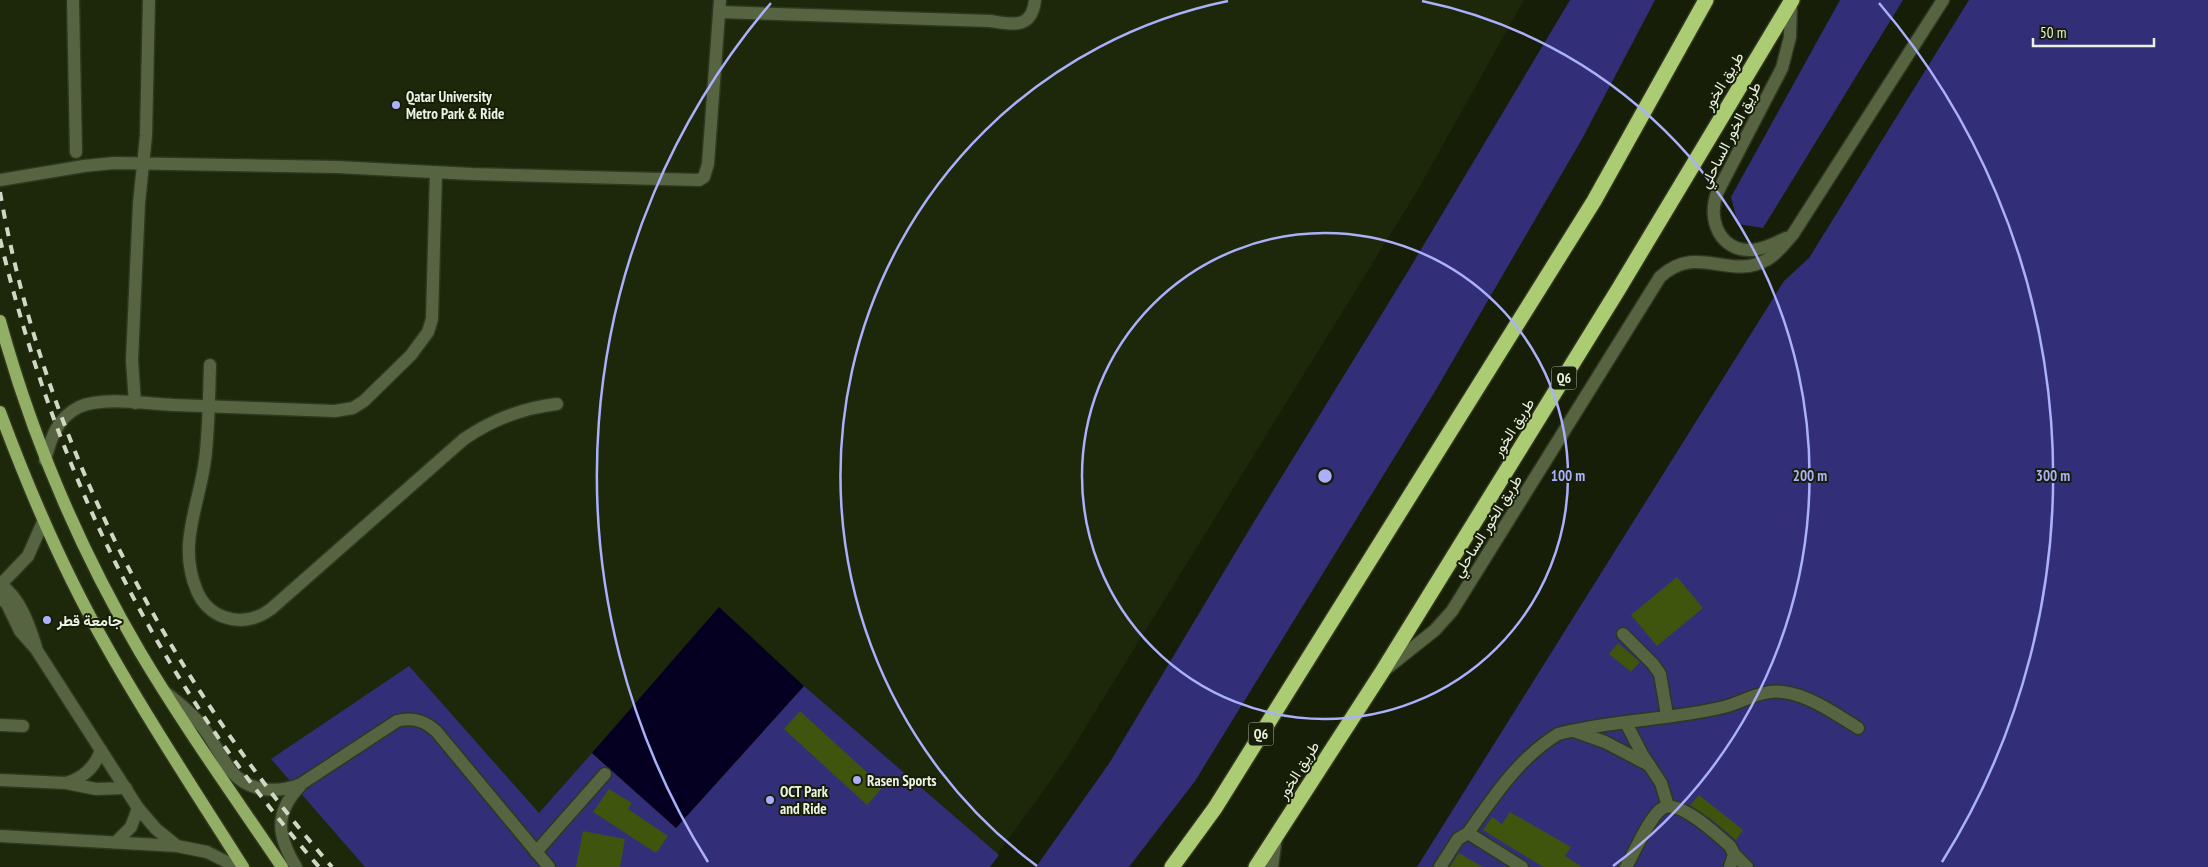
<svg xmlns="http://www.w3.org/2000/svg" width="2208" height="867" viewBox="0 0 2208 867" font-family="'PT Sans Narrow',Vazirmatn,sans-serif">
	<rect width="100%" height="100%" fill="#161e07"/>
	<!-- built -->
	<path fill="#1d2709" d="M0,0H1524L1416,193L1066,759L988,867H0Z"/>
	<!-- green -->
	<g fill="#322f78">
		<path d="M1570,0H1655L1582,139L1434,393L1195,781L1129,867H1036L1110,762L1252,525L1407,273Z"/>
		<path d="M1840,0H1903L1763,228L1738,224L1731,197Z"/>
		<path d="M1969,0H2208V867H1417L1784,281L1809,258Z"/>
		<path d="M409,666L539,813L592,753L676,828L804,686L999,855L990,867H365L271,759Z"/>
	</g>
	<!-- water -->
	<path fill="#050022" d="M719,607L804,686L676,828L592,753Z"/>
	<!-- building -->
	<g fill="#3f540c">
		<path d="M1677,577L1703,608L1657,646L1631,615Z"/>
		<path d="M1618,643L1640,662L1631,672L1609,654Z"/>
		<path d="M800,711L883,787L867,805L784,729Z"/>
		<path d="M609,789L632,803L628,809L668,836L656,853L593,812Z"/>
		<path d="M1699,795L1743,830L1736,840L1711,819L1690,805Z"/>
		<path d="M1510,812L1571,847L1565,856L1582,867H1543L1483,830L1492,817L1502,824Z"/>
		<path d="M583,831L625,839L620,867H576Z"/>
		<path d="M1459,853L1483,867H1450Z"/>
	</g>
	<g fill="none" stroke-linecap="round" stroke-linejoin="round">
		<!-- minor casing -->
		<g stroke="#303721" stroke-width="15">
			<g id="minor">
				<path d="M73,0L76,152"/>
				<path d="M720,12L990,21C1012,24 1032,30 1035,0"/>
				<path d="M0,180L84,166L114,163L337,167L472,174L699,180L704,177L708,164L720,0"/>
				<path d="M1786,238C1776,243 1765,249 1753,250C1720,252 1707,220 1717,193L1782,68L1790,37L1791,1"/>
				<path d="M210,365C209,396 209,429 205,460C199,507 177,544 197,591C202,603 212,613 224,617C241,623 256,620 271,609L464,439C493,419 522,408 557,404"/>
				<path d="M135,403L132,360L139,203L146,136L149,0"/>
				<path d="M45,460C51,438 57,418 79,407C103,396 148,404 174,405C228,407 281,409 335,411L353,408L364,401L411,355L428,332L432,319L436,172"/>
				<path d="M0,584C20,598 29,624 36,647"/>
				<path d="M1,584L28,556L43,522"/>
				<path d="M0,597L7,604L20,631L36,649L138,808L156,829L177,846"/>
				<path d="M1623,634L1653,664L1660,674L1667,715"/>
				<path d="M1386,669L1435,630L1452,611L1660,277C1698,242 1729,282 1768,259C1778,253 1785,243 1793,234L1943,0"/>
				<path d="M165,692C179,703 193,714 204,729C214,742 221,758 231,771C249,792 277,794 301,784L397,721C412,717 424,720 436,731L549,867"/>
				<path d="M1626,723L1642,754L1661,783L1668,806"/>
				<path d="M0,725L23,726"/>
				<path d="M1574,731L1605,742L1649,765"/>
				<path d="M0,780L66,783L96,789L126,788"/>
				<path d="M66,783C84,778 95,767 101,750"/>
				<path d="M1468,833L1522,867"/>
				<path d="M0,836L177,846L207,852L237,867"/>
				<path d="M116,842L131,827L138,808"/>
				<path d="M536,852L605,774"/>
				<path d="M1734,854L1747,867"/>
				<path d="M296,867C278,837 273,814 300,786"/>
				<path d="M1272,867L1276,837"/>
				<path d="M1440,867L1458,839L1468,833C1494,796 1519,758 1558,734C1612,720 1670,720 1724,707C1743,702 1762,689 1783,692C1809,695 1836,714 1858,728"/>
				<path d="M1626,867C1635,851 1647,822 1660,810C1676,795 1717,835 1730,846L1734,854L1730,867"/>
			</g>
		</g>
		<!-- major casing -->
		<g stroke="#303721" stroke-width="15">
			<g id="major">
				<path d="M0,321C32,437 79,548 140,652C184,726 234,796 282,867"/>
				<path d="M0,412C30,493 64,572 107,647C149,722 197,794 243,867"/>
			</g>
		</g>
		<!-- highway casing -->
		<g stroke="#303721" stroke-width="18">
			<g id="highway">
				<path d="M1172,867L1215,808L1594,201L1706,0"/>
				<path d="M1256,867L1382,672L1618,290L1792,0"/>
			</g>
		</g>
		<!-- minor -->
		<use href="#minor" stroke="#576441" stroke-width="12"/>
		<!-- major -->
		<use href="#major" stroke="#93af65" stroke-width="12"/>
		<!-- highway -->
		<use href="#highway" stroke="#accc73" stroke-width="15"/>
		<!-- rail -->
		<g stroke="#d1d7c7" stroke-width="4" stroke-dasharray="9 9" stroke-linecap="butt">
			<path d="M0,192C44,442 166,676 332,867"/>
			<path d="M0,239C57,477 158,682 319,867"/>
		</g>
	</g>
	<!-- distance rings -->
	<g fill="none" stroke="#aab0fb" stroke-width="2.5">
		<circle cx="1325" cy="476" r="243"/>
		<path d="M1037 866A485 485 0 0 1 1228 1M1422 1A485 485 0 0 1 1613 866"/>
		<path d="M708 862A728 728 0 0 1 771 3M1879 3A728 728 0 0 1 1942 862"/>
	</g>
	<!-- markers -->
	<g fill="#aab0fb" stroke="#161e07" stroke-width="2">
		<circle cx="396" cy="105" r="5"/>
		<circle cx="47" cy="620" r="5"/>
		<circle cx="857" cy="780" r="5"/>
		<circle cx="770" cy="800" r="5"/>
	</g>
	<g text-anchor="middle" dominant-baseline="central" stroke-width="4" stroke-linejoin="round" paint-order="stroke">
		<!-- shield labels -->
		<g fill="#161e07" stroke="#acb2a1" stroke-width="1">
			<rect x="1551.5" y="366.5" width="25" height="23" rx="4"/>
			<rect x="1248.5" y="722.5" width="25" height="23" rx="4"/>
		</g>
		<g font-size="14" font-weight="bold" fill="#ecf2e3">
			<text x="1564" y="378">Q6</text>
			<text x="1261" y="734">Q6</text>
		</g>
		<!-- street labels -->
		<g font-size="15" fill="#ecf2e3" stroke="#161e07">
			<text transform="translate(1723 81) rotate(-59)">طريق الخور</text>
			<text transform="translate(1730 135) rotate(-63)">طريق الخور الساحلي</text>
			<text transform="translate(1513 427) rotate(-58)">طريق الخور</text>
			<text transform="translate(1487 526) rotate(-58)">طريق الخور الساحلي</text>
			<text transform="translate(1298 770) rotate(-58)">طريق الخور</text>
		</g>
		<!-- poi labels -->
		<g font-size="15" font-weight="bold" fill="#ecf2e3" stroke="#161e07" text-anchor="start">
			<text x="406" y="96">Qatar University<tspan x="406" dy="17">Metro Park &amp; Ride</tspan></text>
			<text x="57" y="620">جامعة قطر</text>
			<text x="867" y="780">Rasen Sports</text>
			<text x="780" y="791">OCT Park<tspan x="780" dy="17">and Ride</tspan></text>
		</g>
	</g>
	<circle cx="1325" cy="476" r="8" fill="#aab0fb" stroke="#161e07" stroke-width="2.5"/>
	<g font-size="15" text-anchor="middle" font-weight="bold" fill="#aab0fb" stroke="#161e07" stroke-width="4" stroke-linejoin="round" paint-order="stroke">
		<text x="1568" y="481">100 m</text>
		<text x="1810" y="481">200 m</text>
		<text x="2053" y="481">300 m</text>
	</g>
	<!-- scale -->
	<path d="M2033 38v8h121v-8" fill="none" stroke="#ecf2e3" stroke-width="2.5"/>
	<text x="2040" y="38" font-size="15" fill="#ecf2e3" stroke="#161e07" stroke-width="4" paint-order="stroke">50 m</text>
</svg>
